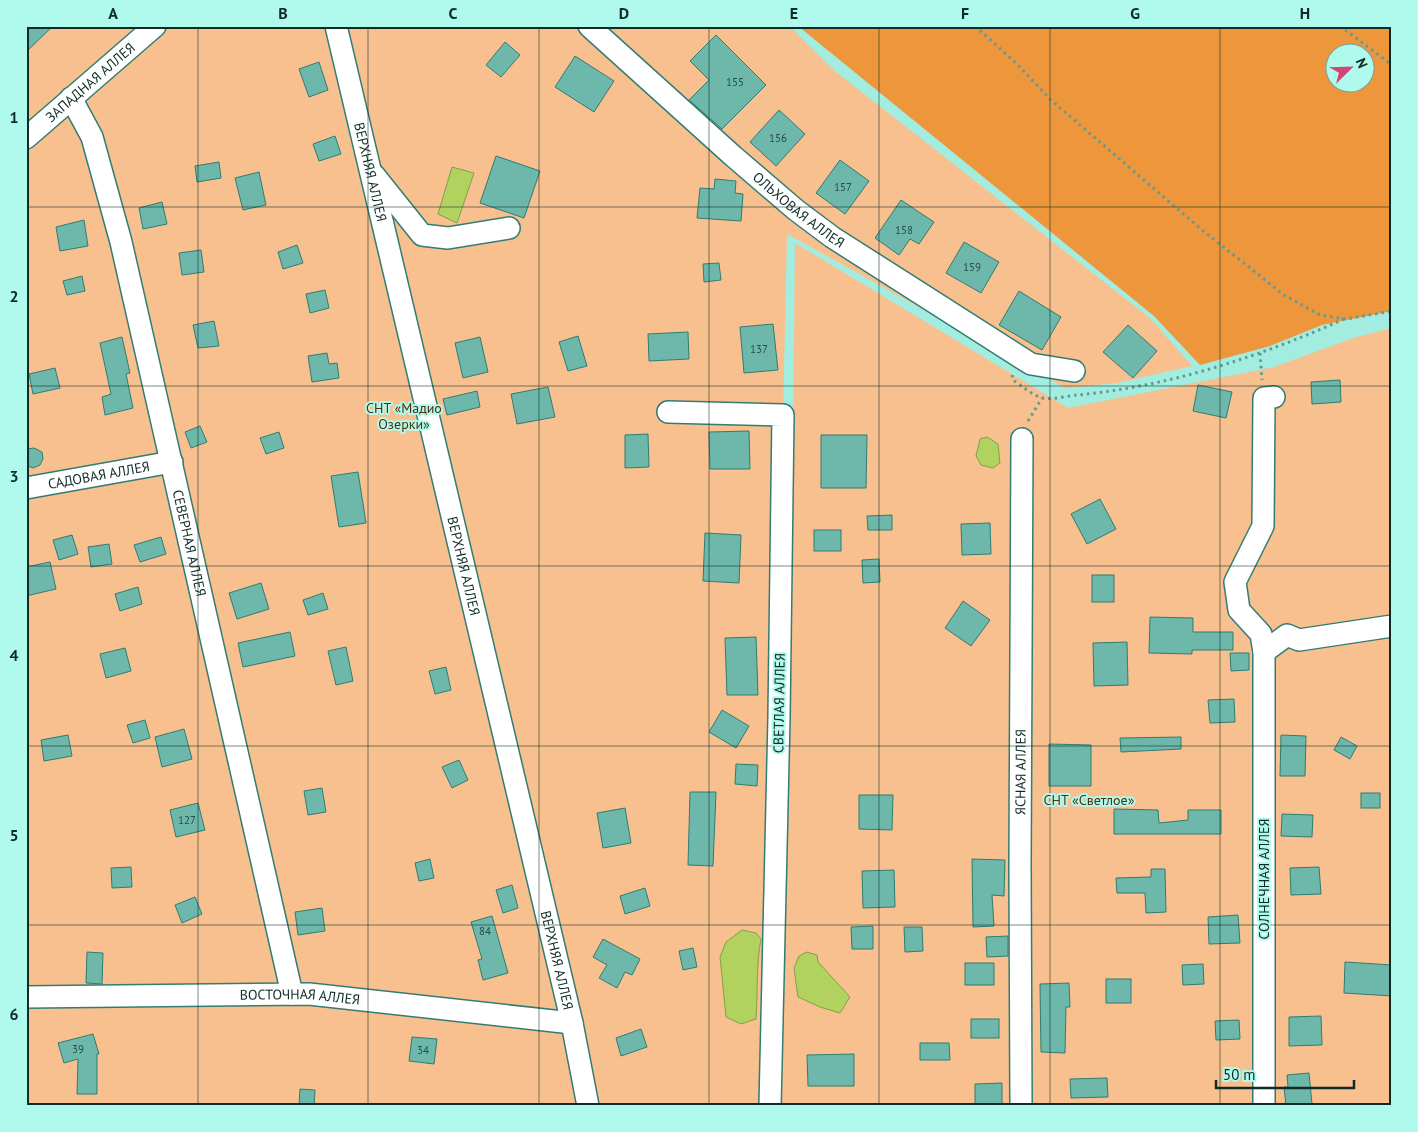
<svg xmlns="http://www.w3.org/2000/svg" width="1418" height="1132" viewBox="0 0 1418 1132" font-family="'PT Sans',sans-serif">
	<rect width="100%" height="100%" fill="#a2ede0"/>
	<!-- green -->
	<path fill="#f8c08e" d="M26,26H789L836,72L1150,318L1192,366L1117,383L1065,388L787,234L768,1095L790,720L795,243L1068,408L1274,367L1353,338L1392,328V1106H26Z"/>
	<!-- forest -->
	<path fill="#ed963b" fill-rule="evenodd" d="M798,26H1392V311L1322,325L1270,346L1200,365L1154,316ZM1336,52H1366V82H1336Z"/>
	<!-- water -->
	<g fill="#b1d25f" stroke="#80a04e">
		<path d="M452,167L474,173L457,223L438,214Z"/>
		<path d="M987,437L998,444L1000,463L993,468L981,465L976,456L980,439Z"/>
		<path d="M742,930L756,933L761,939C756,965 758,992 756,1019L741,1024L726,1017L720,957L726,942Z"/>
		<path d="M807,952L817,955L818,962L850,997L840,1013L820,1007L798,997L794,968L799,956Z"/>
	</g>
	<!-- building -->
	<g fill="#6db7ab" stroke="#307c71">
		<path d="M26,26H53L26,52Z"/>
		<path d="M716,35L766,85L722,129L689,100L709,80L690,61Z"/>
		<path d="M505,42L520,55L501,77L486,65Z"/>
		<path d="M575,56L614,81L594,112L555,87Z"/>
		<path d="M319,62L328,90L309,97L299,69Z"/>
		<path d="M779,110L805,134L776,166L750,142Z"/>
		<path d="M335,136L341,154L319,161L313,144Z"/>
		<path d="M496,156L540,171L524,218L480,203Z"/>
		<path d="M840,160L869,181L845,214L816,193Z"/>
		<path d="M219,162L221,178L197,182L195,166Z"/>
		<path d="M259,172L266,205L243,210L235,178Z"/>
		<path d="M715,179L736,181L735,193L743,194L741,221L697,218L700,188L714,189Z"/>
		<path d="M901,200L934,222L919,244L910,239L899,255L875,238Z"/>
		<path d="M162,202L167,224L143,229L139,208Z"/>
		<path d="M84,220L88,246L60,251L56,227Z"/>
		<path d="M964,242L999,262L981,293L946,273Z"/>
		<path d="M297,245L303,263L283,269L278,252Z"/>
		<path d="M201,250L204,272L182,275L179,253Z"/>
		<path d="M719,263L721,280L704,282L703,264Z"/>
		<path d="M82,276L85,291L67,295L63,281Z"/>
		<path d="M325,290L329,308L310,313L306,294Z"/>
		<path d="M1019,291L1061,317L1042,350L999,325Z"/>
		<path d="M214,321L219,346L198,348L193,325Z"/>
		<path d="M773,324L778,370L744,373L740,327Z"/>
		<path d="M1128,325L1157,351L1133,378L1103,352Z"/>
		<path d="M688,332L689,359L649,361L648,334Z"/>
		<path d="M578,336L587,366L568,371L559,342Z"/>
		<path d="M122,337L130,373L126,374L133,408L105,415L102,397L111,394L100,343Z"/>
		<path d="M480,337L488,372L463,378L455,343Z"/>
		<path d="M327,353L329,364L337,363L339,378L312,382L308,356Z"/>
		<path d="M55,368L60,388L33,394L29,374Z"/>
		<path d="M1340,380L1341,402L1312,404L1311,382Z"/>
		<path d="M1198,385L1232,392L1226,418L1193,411Z"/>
		<path d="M548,387L555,417L517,424L511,394Z"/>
		<path d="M477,391L480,407L447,415L443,399Z"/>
		<path d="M200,426L207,442L191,448L185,432Z"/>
		<path d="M749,431L750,469H710L709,432Z"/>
		<path d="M279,432L284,448L266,454L260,438Z"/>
		<path d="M648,434L649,467L625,468V435Z"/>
		<path d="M821,435H867L866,488H821Z"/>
		<path d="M34,448L42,452L43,459L40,465L33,468L26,465V449Z"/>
		<path d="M358,472L366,523L339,527L331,476Z"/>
		<path d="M1100,499L1116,529L1087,544L1071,514Z"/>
		<path d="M892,515V530H868L867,516Z"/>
		<path d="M990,523L991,554L962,555L961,524Z"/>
		<rect x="814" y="530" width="27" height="21"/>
		<path d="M705,533L741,535L739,583L703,581Z"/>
		<path d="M72,535L78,554L59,560L53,540Z"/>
		<path d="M161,537L166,554L140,562L134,545Z"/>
		<path d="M109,544L112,564L91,567L88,547Z"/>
		<path d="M879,559L880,582L863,583L862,560Z"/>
		<path d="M50,562L56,589L26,596V567Z"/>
		<rect x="1092" y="575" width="22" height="27"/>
		<path d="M261,583L269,609L237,619L229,593Z"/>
		<path d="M138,587L142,604L120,611L115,594Z"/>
		<path d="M323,593L328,609L308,615L303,600Z"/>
		<path d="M963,601L990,620L971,646L945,628Z"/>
		<path d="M1150,617L1193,618V632H1233V650H1192V654L1149,653Z"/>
		<path d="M290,632L295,656L243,667L238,643Z"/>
		<path d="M756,637L758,695H727L725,638Z"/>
		<path d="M1127,642L1128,685L1094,686L1093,643Z"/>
		<path d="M346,647L353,681L336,685L328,651Z"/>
		<path d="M125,648L131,671L106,678L100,654Z"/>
		<path d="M1230,653H1249V670L1231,671Z"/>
		<path d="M446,667L451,690L435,694L429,671Z"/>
		<path d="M1234,699L1235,722L1210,723L1208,700Z"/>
		<path d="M722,710L749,726L736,748L709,732Z"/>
		<path d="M145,720L150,738L133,743L127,725Z"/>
		<path d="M184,729L192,759L162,767L155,737Z"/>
		<path d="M68,735L72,756L44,761L41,740Z"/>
		<path d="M1281,735L1306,736L1305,776H1280Z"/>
		<path d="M1181,737V749L1121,752L1120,738Z"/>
		<path d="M1341,737L1357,746L1350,759L1334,750Z"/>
		<path d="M1049,744L1091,745V786H1049Z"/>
		<path d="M459,760L468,780L452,788L442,767Z"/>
		<path d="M736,764L758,765L757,786L735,784Z"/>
		<path d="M322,788L326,812L308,815L304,791Z"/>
		<path d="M690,792H716L713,866L688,865Z"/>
		<rect x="1361" y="793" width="19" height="15"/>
		<path d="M859,795H893L892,830L859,829Z"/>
		<path d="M198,803L205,830L176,837L170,810Z"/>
		<path d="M625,808L631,843L603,848L597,813Z"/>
		<path d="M1114,809L1158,810L1159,823L1188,820V810H1221V834H1114Z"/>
		<path d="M1282,814L1313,815L1312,837L1281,836Z"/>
		<path d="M430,859L434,878L419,881L415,863Z"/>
		<path d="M972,859L1005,860L1004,896L992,895L994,926L973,927Z"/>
		<path d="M131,867L132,887L112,888L111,868Z"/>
		<path d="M1319,867L1321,894L1291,895L1290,868Z"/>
		<path d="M1151,869H1165L1166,912L1146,913L1145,893H1117L1116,878L1151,877Z"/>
		<path d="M894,870L895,907L863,908L862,871Z"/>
		<path d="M512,885L518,908L503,913L496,890Z"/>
		<path d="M645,888L650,906L625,914L620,896Z"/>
		<path d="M195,897L202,914L182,923L175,905Z"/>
		<path d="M322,908L325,931L298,935L295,912Z"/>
		<path d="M1238,915L1240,943L1209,944L1208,917Z"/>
		<path d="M492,916L508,973L483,980L478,960L482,959L471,922Z"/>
		<path d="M873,926V949H852L851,927Z"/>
		<path d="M904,927H922L923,951L905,952Z"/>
		<path d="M1008,936V956L987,957L986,937Z"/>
		<path d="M603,939L640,959L632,975L625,972L617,988L599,978L607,965L593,957Z"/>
		<path d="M693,948L697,967L683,970L679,951Z"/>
		<path d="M87,952L103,953L102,984L86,983Z"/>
		<path d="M1345,962L1392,965V996L1344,993Z"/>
		<rect x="965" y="963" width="29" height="22"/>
		<path d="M1203,964L1204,984L1183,985L1182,965Z"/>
		<rect x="1106" y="979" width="25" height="24"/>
		<path d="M1069,983L1070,1007H1066L1065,1053L1041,1052L1040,984Z"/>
		<path d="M1321,1016L1322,1045L1289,1046V1017Z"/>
		<rect x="971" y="1019" width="28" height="19"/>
		<path d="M1239,1020L1240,1039L1216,1040L1215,1021Z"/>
		<path d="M641,1029L647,1047L621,1056L616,1038Z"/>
		<path d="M93,1034L99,1054H97V1094H77L78,1059L64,1063L58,1043Z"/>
		<path d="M412,1037L437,1039L434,1064L409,1061Z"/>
		<path d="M920,1043H949L950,1060H920Z"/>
		<path d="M854,1054V1086H808L807,1055Z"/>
		<path d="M1309,1073L1312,1104L1286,1106L1284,1087H1288L1287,1075Z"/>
		<path d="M1107,1078L1108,1097L1071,1098L1070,1079Z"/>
		<path d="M1002,1083V1106H975V1084Z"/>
		<path d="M300,1089L315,1090L314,1106H299Z"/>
	</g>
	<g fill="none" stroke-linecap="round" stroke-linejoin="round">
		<!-- minor casing -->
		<g stroke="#317d73" stroke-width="24">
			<g id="minor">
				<path id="s1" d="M336,26L572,1023L588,1106"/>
				<path id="s2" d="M589,26L733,156L796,210L832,237L1031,364L1074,371"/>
				<path id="s3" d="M71,98L92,137L121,242L292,994"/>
				<path id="s4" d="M26,138L155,26"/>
				<path d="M374,175L422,235L448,238L509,228"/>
				<path d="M668,412L783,415L779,717L770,1106"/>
				<path id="s5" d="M26,488L172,462"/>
				<path d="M1264,652L1287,635L1299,640L1392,626"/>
				<path id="s6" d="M26,997L309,994L572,1023"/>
				<path id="s7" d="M1021,1106L1020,866L1022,439"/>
				<path d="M1264,1106V652L1261,634L1239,610L1235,582L1263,526L1264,398L1274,397"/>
			</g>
		</g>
		<!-- path -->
		<g stroke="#639b92" stroke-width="3" stroke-dasharray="2.5 4" stroke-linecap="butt">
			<path d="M975,26L1016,63L1051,100L1202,230L1284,295L1320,315L1346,319L1392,311"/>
			<path d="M1340,26L1392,65"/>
			<path d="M1260,353L1262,380"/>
			<path d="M1012,375L1013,380C1021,385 1033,396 1043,398C1052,400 1067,396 1077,395C1167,387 1262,356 1344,319"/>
			<path d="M1028,421L1042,398"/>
		</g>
		<!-- minor -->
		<use href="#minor" stroke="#fff" stroke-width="21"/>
	</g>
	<!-- grid -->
	<path fill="none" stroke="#0d2c28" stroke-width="1" stroke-opacity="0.55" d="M198,26V1106M368,26V1106M539,26V1106M709,26V1106M879,26V1106M1050,26V1106M1220,26V1106M26,207H1392M26,386H1392M26,566H1392M26,746H1392M26,925H1392"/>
	<g text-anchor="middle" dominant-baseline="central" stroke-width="4" stroke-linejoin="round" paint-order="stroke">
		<!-- number labels -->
		<g font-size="11" fill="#254f49">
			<text x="735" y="82">155</text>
			<text x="778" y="138">156</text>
			<text x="843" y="187">157</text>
			<text x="904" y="230">158</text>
			<text x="972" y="267">159</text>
			<text x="759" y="349">137</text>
			<text x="187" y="820">127</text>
			<text x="485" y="931">84</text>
			<text x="78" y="1049">39</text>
			<text x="423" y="1050">34</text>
		</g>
		<!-- street labels -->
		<g font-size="14" fill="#0d2c28" stroke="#affaed">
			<text stroke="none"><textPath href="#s4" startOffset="85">ЗАПАДНАЯ АЛЛЕЯ</textPath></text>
			<text stroke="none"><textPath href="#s1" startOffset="150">ВЕРХНЯЯ АЛЛЕЯ</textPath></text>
			<text stroke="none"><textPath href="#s2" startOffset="279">ОЛЬХОВАЯ АЛЛЕЯ</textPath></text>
			<text stroke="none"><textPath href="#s5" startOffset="74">САДОВАЯ АЛЛЕЯ</textPath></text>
			<text stroke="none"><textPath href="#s3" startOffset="462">СЕВЕРНАЯ АЛЛЕЯ</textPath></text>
			<text stroke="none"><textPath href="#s1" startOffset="555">ВЕРХНЯЯ АЛЛЕЯ</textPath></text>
			<text transform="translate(779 703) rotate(-89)">СВЕТЛАЯ АЛЛЕЯ</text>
			<text stroke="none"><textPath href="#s7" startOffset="334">ЯСНАЯ АЛЛЕЯ</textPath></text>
			<text transform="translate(1264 879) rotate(-90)">СОЛНЕЧНАЯ АЛЛЕЯ</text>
			<text stroke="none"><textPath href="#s1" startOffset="960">ВЕРХНЯЯ АЛЛЕЯ</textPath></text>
			<text stroke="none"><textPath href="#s6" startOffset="274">ВОСТОЧНАЯ АЛЛЕЯ</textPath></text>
		</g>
		<!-- park labels -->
		<g font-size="14" fill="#52300a" stroke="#affaed">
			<text x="404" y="408">СНТ «Мадио<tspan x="404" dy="16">Озерки»</tspan></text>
			<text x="1089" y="800">СНТ «Светлое»</text>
		</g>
	</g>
	<!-- border -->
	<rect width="1418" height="1132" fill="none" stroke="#affaed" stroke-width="55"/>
	<!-- north arrow -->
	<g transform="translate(1350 68) rotate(67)"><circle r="24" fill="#affaed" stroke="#6ea89e"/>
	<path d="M0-4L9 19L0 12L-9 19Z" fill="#d14576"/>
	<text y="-8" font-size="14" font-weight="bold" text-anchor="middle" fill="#0d2c28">N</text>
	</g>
	<!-- scale -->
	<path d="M1216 1080v8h138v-8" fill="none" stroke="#0d2c28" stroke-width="2.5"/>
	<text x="1223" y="1080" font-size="15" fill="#0d2c28" stroke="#affaed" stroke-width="4" paint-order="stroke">50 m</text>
	<rect x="28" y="28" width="1362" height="1076" fill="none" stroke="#0d2c28" stroke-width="2"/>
	<g font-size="16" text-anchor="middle" font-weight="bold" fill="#0d2c28">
		<text x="113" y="19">A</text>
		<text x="283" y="19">B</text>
		<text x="453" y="19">C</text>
		<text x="624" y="19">D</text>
		<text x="794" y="19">E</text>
		<text x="965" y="19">F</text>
		<text x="1135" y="19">G</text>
		<text x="1305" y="19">H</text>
		<text x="14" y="123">1</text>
		<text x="14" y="302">2</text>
		<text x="14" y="482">3</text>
		<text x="14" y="661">4</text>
		<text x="14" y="841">5</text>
		<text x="14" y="1020">6</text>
	</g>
</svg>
